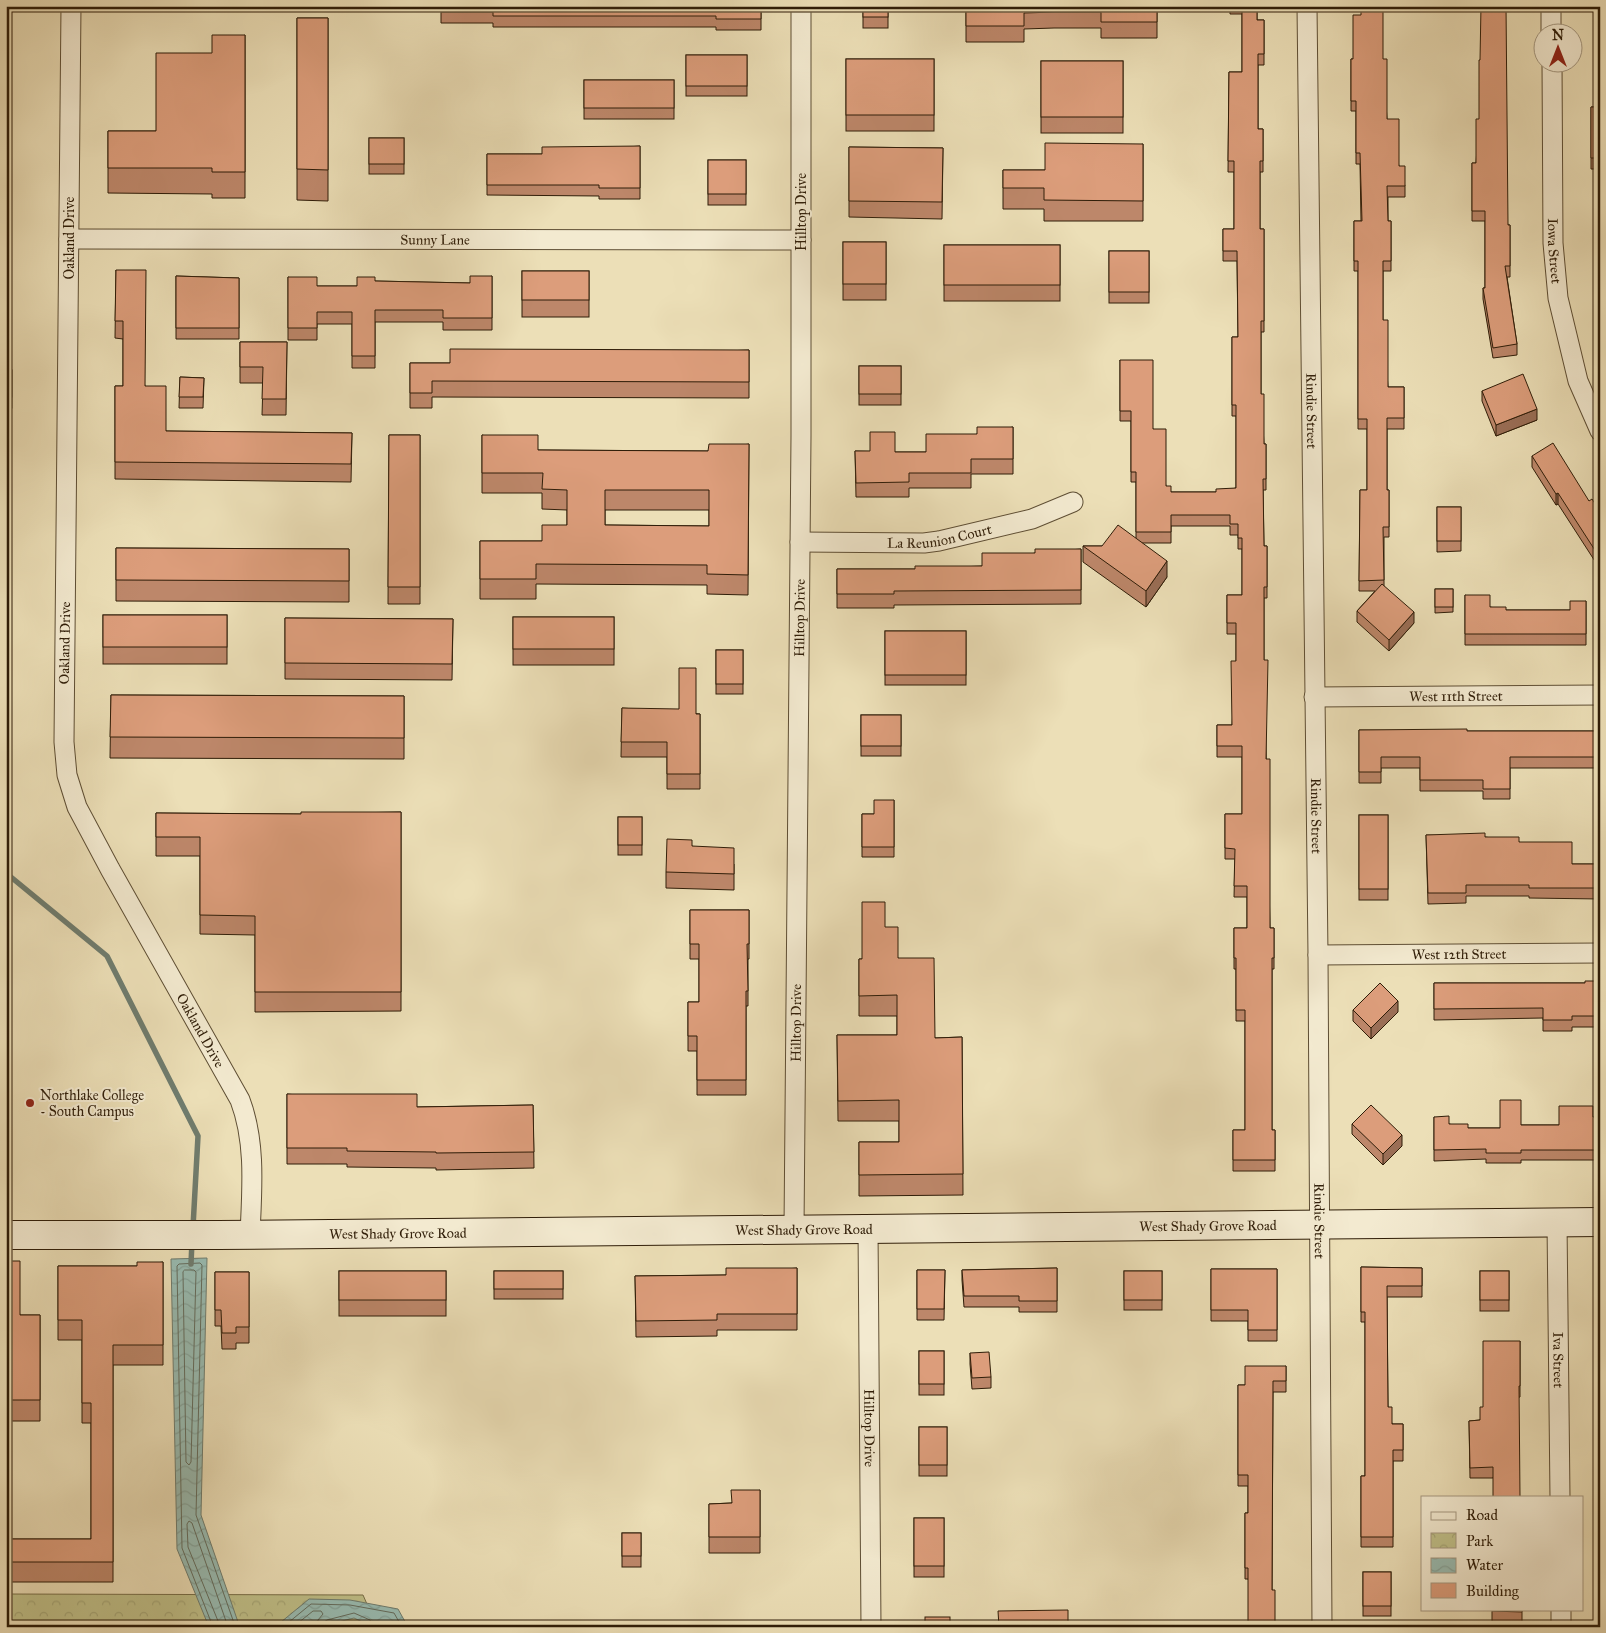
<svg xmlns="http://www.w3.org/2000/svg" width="1606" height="1633" viewBox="0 0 1606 1633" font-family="'IM FELL Great Primer',serif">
	<defs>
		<pattern id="park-crowns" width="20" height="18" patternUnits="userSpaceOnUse" patternTransform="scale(1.25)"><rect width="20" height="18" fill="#c0c089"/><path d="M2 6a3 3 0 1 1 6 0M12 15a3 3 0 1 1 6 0" fill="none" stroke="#a5a575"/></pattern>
		<pattern id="water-waves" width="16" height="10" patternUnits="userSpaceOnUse" patternTransform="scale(1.25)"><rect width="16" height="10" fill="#99bcb2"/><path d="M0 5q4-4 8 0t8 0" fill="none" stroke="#84a198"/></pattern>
	</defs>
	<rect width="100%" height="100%" fill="#ecdfb7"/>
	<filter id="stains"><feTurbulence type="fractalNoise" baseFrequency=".004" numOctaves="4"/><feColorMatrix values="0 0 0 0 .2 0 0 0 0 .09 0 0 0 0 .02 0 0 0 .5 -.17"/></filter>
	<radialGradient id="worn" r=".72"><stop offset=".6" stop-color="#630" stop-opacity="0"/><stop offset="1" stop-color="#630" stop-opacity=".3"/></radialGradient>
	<!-- park -->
	<path fill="url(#park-crowns)" stroke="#786e48" d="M6,1594L363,1595L377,1627H6Z"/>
	<!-- water -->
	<g fill="url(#water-waves)" stroke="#6f7c6e">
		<path d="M207,1258L201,1515L238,1622L245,1627H209L177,1549L171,1259Z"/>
		<path d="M309,1599L350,1600L398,1609L408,1627H373L354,1618L318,1627H275Z"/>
	</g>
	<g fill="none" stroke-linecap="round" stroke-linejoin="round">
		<!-- shore -->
		<g stroke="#646c5d" stroke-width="1">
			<path d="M185,1270H194L196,1272L191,1462L189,1465L186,1462L183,1272Z"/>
			<path d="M213,1627L182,1548L177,1266L179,1264L200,1263L202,1265L196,1515L234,1623L236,1627"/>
			<path d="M219,1627L218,1621L188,1547L187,1524L189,1521L192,1523L228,1627"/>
			<path d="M283,1627L311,1604L350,1605L394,1613L402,1627"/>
			<path d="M293,1627L313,1611H321L323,1614L318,1620L317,1627"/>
			<path d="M323,1627L324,1622L327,1620L354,1613L370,1620L373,1627"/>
		</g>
		<!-- stream -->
		<g stroke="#6f7c6e" stroke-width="5.5">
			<path d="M6,873L107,956L198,1136L193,1227"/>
			<path d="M191,1264L192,1241"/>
		</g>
		<!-- minor casing -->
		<g stroke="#5e4e34" stroke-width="21">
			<g id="minor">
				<path id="s1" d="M71,6L64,742L67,775L77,807L110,869L240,1100C256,1142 252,1189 250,1234"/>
				<path id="s2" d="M1307,6L1318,955L1322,1627"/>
				<path d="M1551,6V32"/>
				<path id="s3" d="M1552,62L1553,243L1558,298L1578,381L1600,431"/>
				<path id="s4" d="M69,239L801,240"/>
				<path id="s5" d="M800,542L924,543L939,541L1032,519L1073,502"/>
				<path id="s6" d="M1314,697L1600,695"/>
				<path id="s7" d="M1318,955L1600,953"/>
				<path id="s8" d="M1557,1222L1560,1497"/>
				<path id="s9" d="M868,1228L871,1627"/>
				<path id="s10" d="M794,1229L801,436V6"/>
				<path d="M1561,1609V1627"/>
			</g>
		</g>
		<!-- secondary casing -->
		<g stroke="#2f1d08" stroke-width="30">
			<g id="secondary">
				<path id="s11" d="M6,1235H218L1600,1222"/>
			</g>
		</g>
		<!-- minor -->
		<use href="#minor" stroke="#f3ead0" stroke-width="19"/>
		<!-- secondary -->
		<use href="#secondary" stroke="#f3ead0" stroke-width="28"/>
	</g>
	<!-- wall -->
	<g fill="#bd876a" stroke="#2f1d08" fill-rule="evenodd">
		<rect x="6" y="6" width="18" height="5"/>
		<path d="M441,6H761V30H716V27H493V23H441Z"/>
		<rect x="863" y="6" width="25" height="22"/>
		<path d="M966,6H1157V38H1101V28H1054L1024,29V42H966Z"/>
		<path d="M1230,6H1257V20H1264V65H1258V129H1263V172H1260V229H1264V332H1261V394L1264,444H1266V490H1263L1264,546H1267V598H1264V660L1270,928H1274V969H1272V1130H1275V1171H1233V1130H1245V1021H1236V969H1234V928H1247V897H1234L1235,859H1225V814H1242V757H1217V725H1232L1236,661V634H1227V595H1242V549H1238V535H1230V526H1171V543H1142L1167,577L1146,607L1083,562V546H1102L1136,538V482H1131V421H1120V360L1153,429L1166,486L1171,492H1216L1236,488V416H1232V337H1238L1237,261H1223V229H1234V172H1228L1229,72H1242V14H1230Z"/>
		<path d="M1597,6H1600V87H1596Z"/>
		<path d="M297,18H328V201L297,200Z"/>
		<path d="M245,35V198H212V194L108,193V131H156L212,53Z"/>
		<rect x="686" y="55" width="61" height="41"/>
		<rect x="846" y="59" width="88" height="72"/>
		<path d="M1351,59H1383L1387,119L1399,166L1405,186V197H1388V221H1391V271H1383V320L1388,387H1404V429H1387V490H1389V537H1384V586L1414,623L1389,651L1357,622V611L1375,591H1359L1360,490H1367V429H1358V271H1354V221H1361L1360,164H1356V111H1351Z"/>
		<rect x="1041" y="61" width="82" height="72"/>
		<rect x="584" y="80" width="90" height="39"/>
		<path d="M1591,107H1600V278H1597V224H1595V169H1591Z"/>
		<path d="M1479,119L1508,225H1510V277H1507L1517,344V355L1493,358L1483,299V288H1485V221H1472V163H1476Z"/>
		<rect x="369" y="138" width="35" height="36"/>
		<path d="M1143,144V221H1044V209H1003V170H1045Z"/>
		<path d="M640,146V199H599V196L487,195V154H542Z"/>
		<path d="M849,147L943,148L942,219L849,217Z"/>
		<rect x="708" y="160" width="38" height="45"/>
		<rect x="843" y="242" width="43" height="58"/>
		<rect x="944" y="245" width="116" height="56"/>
		<rect x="1109" y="251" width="40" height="52"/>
		<path d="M116,270L145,386L166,431L352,433L351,482L115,479V386H123V339L115,338Z"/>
		<rect x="522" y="271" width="67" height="46"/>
		<path d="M176,276L239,278V339H176Z"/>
		<path d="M492,276V330H443V322H375V368H352V324H317V340H288V277L317,286H357L375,281L470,283Z"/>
		<path d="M240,342H287L286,415H262L263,383H240Z"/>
		<path d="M749,350V398L432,397V408H410V363H450Z"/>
		<rect x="859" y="366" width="42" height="39"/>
		<rect x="6" y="370" width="6" height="38"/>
		<path d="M180,377L204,378L203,408H179Z"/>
		<path d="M1482,391L1537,420L1496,436L1482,401Z"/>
		<path d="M1013,427V474H971V488H909V497H856L855,451L895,452H926L977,434Z"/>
		<path d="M389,435H420V604H388Z"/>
		<path d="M482,435L538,450L708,451L749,444L748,595L707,594V585L536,584V599H480V541H542L567,525V510L542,509V493H482ZM605,510H709V526L605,525Z"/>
		<path d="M1532,456L1589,501L1600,511V569L1558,504L1556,505L1532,467Z"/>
		<path d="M1437,507H1461V551L1437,552Z"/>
		<path d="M116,548L349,549V602L116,601Z"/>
		<path d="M1081,549V604L894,605V608H837V569H915L982,566L1035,553Z"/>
		<path d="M6,584H11V640H6V698Z"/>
		<path d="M1435,589H1453V612L1435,613Z"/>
		<path d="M1465,595L1490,607L1506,610H1570L1586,601V645H1465Z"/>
		<rect x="103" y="615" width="124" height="49"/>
		<rect x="513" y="617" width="101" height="48"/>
		<path d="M285,618L453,619L452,680L285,679Z"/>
		<rect x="885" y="631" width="81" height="54"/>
		<rect x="716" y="650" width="27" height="44"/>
		<path d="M111,695L404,696V759L110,758Z"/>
		<path d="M622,708L700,714V789H667V757H621Z"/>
		<rect x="861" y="715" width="40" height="41"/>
		<path d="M1600,729V776H1595V768H1510V799H1483V791H1420V768H1381V783H1359V730L1467,731H1595Z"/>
		<path d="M894,800V857H862V814H874Z"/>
		<path d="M401,812V1011L255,1012V935L200,934V856H156V813L301,814Z"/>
		<rect x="1359" y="815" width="29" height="85"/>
		<rect x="618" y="817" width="24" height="38"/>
		<path d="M1426,835L1485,837L1519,842L1572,864H1600V899L1529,898V896H1466V903L1428,904Z"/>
		<path d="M692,846L734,864V890L666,888V872Z"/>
		<path d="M690,910H749V959H748V1006H746V1095H697V1051H688V1002H699V959H690Z"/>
		<path d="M885,927L898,958L935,1038L962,1037L963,1195L859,1196V1142H899V1121H838L837,1035H897V1016H859V959H862Z"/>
		<path d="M1600,981V1027H1572V1031H1543V1018L1434,1020V983H1585Z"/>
		<path d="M1353,1010L1398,1012L1371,1039L1353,1021Z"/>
		<path d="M287,1094L417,1107L533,1105L534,1168L436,1170V1168L347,1167V1164H287Z"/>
		<path d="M1434,1117L1449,1124L1468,1128H1500L1521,1125H1559L1593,1117H1600V1162H1596V1160H1521V1163H1486V1159L1434,1161Z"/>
		<path d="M1352,1124L1402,1146L1383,1165L1352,1134Z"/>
		<path d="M1597,1257H1600V1521H1599V1324H1597Z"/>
		<path d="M6,1261L20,1315H40V1421H6Z"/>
		<path d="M163,1262V1365H113V1582H6V1539H91V1423H82V1340H58V1266H137Z"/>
		<path d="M1361,1267L1422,1268V1297H1387L1388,1407L1392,1424H1403V1461H1393V1547H1361V1476H1365V1322H1361Z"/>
		<path d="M797,1268V1330H717V1336L636,1337L635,1276L726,1275Z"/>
		<path d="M1057,1268V1312H1019V1307H964L962,1280V1270Z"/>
		<path d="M1211,1269H1277V1341H1248V1321H1211Z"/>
		<path d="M917,1270H945L944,1320H917Z"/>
		<rect x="339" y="1271" width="107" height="45"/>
		<rect x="494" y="1271" width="69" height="28"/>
		<rect x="1124" y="1271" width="38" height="39"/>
		<rect x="1480" y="1271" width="29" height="40"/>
		<path d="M215,1272H249V1343H236V1349H222L221,1326H215Z"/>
		<path d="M1520,1341V1397H1519L1493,1478H1470L1469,1421L1480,1420Z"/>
		<rect x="919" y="1351" width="25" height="44"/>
		<path d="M970,1353L991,1377V1388L972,1389L970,1364Z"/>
		<path d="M1286,1366V1392H1273L1272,1590L1275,1627L1248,1579H1245V1513H1248V1486H1238V1385H1245Z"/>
		<rect x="919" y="1427" width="28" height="49"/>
		<path d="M760,1490V1553H709V1504L731,1503Z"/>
		<rect x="914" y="1518" width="30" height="59"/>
		<rect x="622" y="1533" width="19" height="34"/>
		<rect x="1363" y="1572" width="28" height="44"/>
		<rect x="1492" y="1609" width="30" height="13"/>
	</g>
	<!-- shaded-wall -->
	<g fill="#9a6e56" stroke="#2f1d08">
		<path d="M1537,409V420L1496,436V425Z"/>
		<path d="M1558,493V504L1556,505V494Z"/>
		<path d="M1167,561V577L1146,607V591Z"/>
		<path d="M1414,612V623L1389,651V640Z"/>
		<path d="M1398,1001V1012L1371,1039V1028Z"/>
		<path d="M1402,1135V1146L1383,1165V1154Z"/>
	</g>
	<!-- building -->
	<g fill="#dc9d7b" stroke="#2f1d08" fill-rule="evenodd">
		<path d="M441,6H761V19H716V16H493V12H441Z"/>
		<rect x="863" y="6" width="25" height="11"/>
		<path d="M966,6H1157V22H1101V12H1054L1024,13V26H966Z"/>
		<path d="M1242,6H1257V20H1264V54H1258V129H1263V161H1260V229H1264V321H1261V394H1264V444H1266V479H1263L1264,546H1267V587H1264V660H1268L1266,759H1270V928H1274V958H1272V1130H1275V1160H1233V1130H1245V1010H1236V958H1234V928H1247V886H1234L1235,849L1225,848V814H1242V746H1217V725H1232L1231,661H1236V623H1227V595H1242V538H1238V524H1230V515H1171V532H1136V472H1131V411H1120V360H1153V429H1166V486H1171V492H1216V489L1236,488V405H1232V337H1238L1237,251H1223V229H1234V161H1228L1229,72H1242Z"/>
		<path d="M1361,6H1383V59H1387V119H1399V166H1405V186H1387L1388,221H1391V261H1383V320H1388V387H1404V418H1387V490H1389V527H1383L1384,580L1359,581L1360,490H1367V419H1358V261H1354V221H1362L1360,153H1356V101H1351V59H1353V15H1361Z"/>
		<path d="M1481,6H1506L1508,225H1510V266H1505L1517,344L1493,348L1483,288H1485V211H1472V163H1476V119H1479V60H1480Z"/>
		<path d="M1597,6H1600V76H1596Z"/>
		<path d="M297,18H328V170L297,169Z"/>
		<path d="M212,35H245V172H212V168H108V131H156V53H212Z"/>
		<rect x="686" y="55" width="61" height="31"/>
		<rect x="846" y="59" width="88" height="56"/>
		<rect x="1041" y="61" width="82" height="56"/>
		<rect x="584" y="80" width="90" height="28"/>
		<path d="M1591,107H1600V267H1597V214H1595V158H1591Z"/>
		<rect x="369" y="138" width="35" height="26"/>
		<path d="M1045,143L1143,144V201L1044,200V188H1003V170H1045Z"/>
		<path d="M640,146V188H599V185H487V154H542V147Z"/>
		<path d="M849,147L943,148L942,202L849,201Z"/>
		<rect x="708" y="160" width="38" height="34"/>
		<rect x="843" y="242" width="43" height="42"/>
		<rect x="944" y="245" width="116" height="40"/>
		<rect x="1109" y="251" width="40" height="41"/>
		<path d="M116,270H146L145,386H166V431L352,433L351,464L115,462V386H123V321H115Z"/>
		<rect x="522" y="271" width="67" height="29"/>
		<path d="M176,276L239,278V328H176Z"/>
		<path d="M470,276H492V318H443V310H375V356H352V312H317V328H288V277H317V286H357V277H375V281L470,283Z"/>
		<path d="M240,342H287L286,399H262L263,367H240Z"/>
		<path d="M450,349L749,350V382L432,381V393H410V363H450Z"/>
		<rect x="859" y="366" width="42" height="28"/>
		<rect x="6" y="370" width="6" height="27"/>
		<path d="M1523,374L1537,409L1496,425L1482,391Z"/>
		<path d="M180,377L204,378L203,397H179Z"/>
		<path d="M977,427H1013V459H971V473H909V482L856,483L855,451H870V432H895V452H926V434H977Z"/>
		<path d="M389,435H420V587H388Z"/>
		<path d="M482,435H538V450L708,451L709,444H749L748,575L707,574V565L536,564V579H480V541H542V525H567V490L542,489L543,473H482ZM605,490H709V526L605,525Z"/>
		<path d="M1553,443L1589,501L1592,499L1600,511V558L1558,493L1556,494L1532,456Z"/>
		<rect x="1437" y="507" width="24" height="34"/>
		<path d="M1118,525L1167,561L1146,591L1083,546H1102Z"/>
		<path d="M116,548L349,549V581L116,580Z"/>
		<path d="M1035,549H1081V590L894,591V594H837V569H915V566H982V553H1035Z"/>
		<path d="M6,584H11V626H6V683Z"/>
		<path d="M1382,584L1414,612L1389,640L1357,611Z"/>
		<rect x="1435" y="589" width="18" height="18"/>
		<path d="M1465,595H1490V607H1506V610H1570V601H1586V634H1465Z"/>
		<rect x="103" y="615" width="124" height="32"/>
		<rect x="513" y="617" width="101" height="32"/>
		<path d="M285,618L453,619L452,664L285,663Z"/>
		<rect x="885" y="631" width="81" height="44"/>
		<rect x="716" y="650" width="27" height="34"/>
		<path d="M679,668H696V714H700V774H667V742H621L622,708L679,709Z"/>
		<path d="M111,695L404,696V738L110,737Z"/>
		<rect x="861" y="715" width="40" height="31"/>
		<path d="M1467,729V731H1595V730L1600,729V765H1595V757H1510V789H1483V780H1420V757H1381V772H1359V730Z"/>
		<path d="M874,800H894V847H862V814H874Z"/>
		<path d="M301,812H401V992H255V916L200,915V837H156V813L301,814Z"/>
		<rect x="1359" y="815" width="29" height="74"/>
		<rect x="618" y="817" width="24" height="28"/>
		<path d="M1485,833V837H1519V842H1572V864H1600V888H1529V885H1466V893H1428L1426,835Z"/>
		<path d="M667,839L692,840V846L734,848V874L666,872Z"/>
		<path d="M862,902H885V927H898V958H934L935,1038L962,1037L963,1174L859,1175V1142H899V1100L838,1101L837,1035H897V995L859,996V959H862Z"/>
		<path d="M690,910H749V944H747L748,991H746V1080H697V1036H688V1002H699V944H690Z"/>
		<path d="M1585,981H1600V1016H1572V1020H1543V1008L1434,1009V983H1585Z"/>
		<path d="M1380,983L1398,1001L1371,1028L1353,1010Z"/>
		<path d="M287,1094H417V1107L533,1105L534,1152L436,1153V1152L347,1151V1148H287Z"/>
		<path d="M1500,1100H1521V1125H1559V1106H1593V1117H1600V1151H1596V1150H1521V1153H1486V1149L1434,1150V1117L1449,1116V1124H1468V1128H1500Z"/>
		<path d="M1371,1105L1402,1135L1383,1154L1352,1124Z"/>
		<path d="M1597,1257H1600V1510H1599V1314H1597Z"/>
		<path d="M6,1261H20V1315H40V1400H6Z"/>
		<path d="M137,1262H163V1345H113V1562H6V1539H91V1403H82V1320H58V1266H137Z"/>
		<path d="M1361,1267L1422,1268V1286H1387L1388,1407H1392V1424H1403V1450H1393V1537H1361V1476H1365V1312H1361Z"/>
		<path d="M726,1268H797V1314H717V1320L636,1321L635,1276L726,1275Z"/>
		<path d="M1057,1268V1301H1019V1296H964L962,1270Z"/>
		<path d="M1211,1269H1277V1330H1248V1310H1211Z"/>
		<path d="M917,1270H945L944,1309H917Z"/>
		<rect x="339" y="1271" width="107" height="29"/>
		<rect x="494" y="1271" width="69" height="18"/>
		<rect x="1124" y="1271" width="38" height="29"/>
		<rect x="1480" y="1271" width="29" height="29"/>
		<path d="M215,1272H249V1327H236V1333H222L221,1310H215Z"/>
		<path d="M1483,1341H1520V1386H1519L1520,1497H1493V1467L1470,1468L1469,1421L1480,1420V1407H1483Z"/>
		<rect x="919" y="1351" width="25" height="33"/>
		<path d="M989,1352L991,1377L972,1378L970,1353Z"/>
		<path d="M1245,1366H1286V1381H1273L1272,1590H1275V1627H1248V1568H1245V1513H1248V1475H1238V1385H1245Z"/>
		<rect x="919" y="1427" width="28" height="38"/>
		<path d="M731,1490H760V1537H709V1504L732,1503Z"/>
		<rect x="914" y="1518" width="30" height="48"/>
		<rect x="622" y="1533" width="19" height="23"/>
		<rect x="1363" y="1572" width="28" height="34"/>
		<path d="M1492,1609H1522V1612L1492,1611Z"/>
		<path d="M1068,1610V1627H999L998,1611Z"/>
		<rect x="925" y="1617" width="25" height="10"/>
	</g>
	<!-- markers -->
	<circle fill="#8f2418" stroke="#f3ead0" stroke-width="2" cx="30" cy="1103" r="5"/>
	<g text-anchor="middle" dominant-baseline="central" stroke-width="4" stroke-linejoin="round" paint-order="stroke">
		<!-- street labels -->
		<g font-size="14" fill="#2f1d08" stroke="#f3ead0">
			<text transform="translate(801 212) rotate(-90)">Hilltop Drive</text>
			<text transform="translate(69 238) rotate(-90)">Oakland Drive</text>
			<text stroke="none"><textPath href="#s4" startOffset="366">Sunny Lane</textPath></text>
			<text stroke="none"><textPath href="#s3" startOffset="189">Iowa Street</textPath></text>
			<text stroke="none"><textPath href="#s2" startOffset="405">Rindie Street</textPath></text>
			<text stroke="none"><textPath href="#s5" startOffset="140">La Reunion Court</textPath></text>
			<text stroke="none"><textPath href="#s10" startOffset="611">Hilltop Drive</textPath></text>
			<text transform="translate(65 643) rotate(-89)">Oakland Drive</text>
			<text stroke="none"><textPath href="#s6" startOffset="142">West 11th Street</textPath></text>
			<text stroke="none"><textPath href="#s2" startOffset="810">Rindie Street</textPath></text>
			<text stroke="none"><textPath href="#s7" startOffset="141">West 12th Street</textPath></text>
			<text stroke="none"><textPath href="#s10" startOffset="206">Hilltop Drive</textPath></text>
			<text stroke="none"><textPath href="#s1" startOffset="1058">Oakland Drive</textPath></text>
			<text stroke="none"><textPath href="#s2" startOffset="1215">Rindie Street</textPath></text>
			<text stroke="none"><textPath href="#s11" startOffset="1202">West Shady Grove Road</textPath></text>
			<text stroke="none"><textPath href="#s11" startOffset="798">West Shady Grove Road</textPath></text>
			<text stroke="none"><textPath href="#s11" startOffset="392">West Shady Grove Road</textPath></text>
			<text stroke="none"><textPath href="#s8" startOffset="138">Iva Street</textPath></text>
			<text stroke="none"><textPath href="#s9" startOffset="200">Hilltop Drive</textPath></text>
		</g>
		<!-- poi labels -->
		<g font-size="14" fill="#2f1d08" stroke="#f3ead0" text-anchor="start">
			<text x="40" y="1095">Northlake College<tspan x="40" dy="16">- South Campus</tspan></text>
		</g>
	</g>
	<!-- margin -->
	<rect width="1606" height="1633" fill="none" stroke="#ecdfb7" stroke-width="25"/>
	<rect x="8" y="8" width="1591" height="1618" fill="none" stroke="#2f1d08" stroke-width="2.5"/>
	<rect x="12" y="12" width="1581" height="1608" fill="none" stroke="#2f1d08"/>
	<!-- legend -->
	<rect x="1421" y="1496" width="162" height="115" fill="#f3ead0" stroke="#a59880"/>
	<rect x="1431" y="1512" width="25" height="8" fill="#f3ead0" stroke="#a59880"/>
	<text x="1466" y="1520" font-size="15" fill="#2f1d08">Road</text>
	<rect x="1431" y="1533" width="25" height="15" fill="url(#park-crowns)" stroke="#a59880"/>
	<text x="1466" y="1546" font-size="15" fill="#2f1d08">Park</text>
	<rect x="1431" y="1558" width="25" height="15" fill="url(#water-waves)" stroke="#a59880"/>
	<text x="1466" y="1570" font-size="15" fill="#2f1d08">Water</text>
	<rect x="1431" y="1583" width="25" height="15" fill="#dc9d7b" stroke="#a59880"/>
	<text x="1466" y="1596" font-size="15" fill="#2f1d08">Building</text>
	<!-- north arrow -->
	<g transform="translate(1558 48)"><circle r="24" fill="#f3ead0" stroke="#a59880"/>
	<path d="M0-4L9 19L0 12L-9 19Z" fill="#8f2418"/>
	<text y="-8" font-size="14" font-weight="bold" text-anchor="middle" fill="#2f1d08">N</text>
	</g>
	<rect width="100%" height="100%" filter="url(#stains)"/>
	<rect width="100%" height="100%" fill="url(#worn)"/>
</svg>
